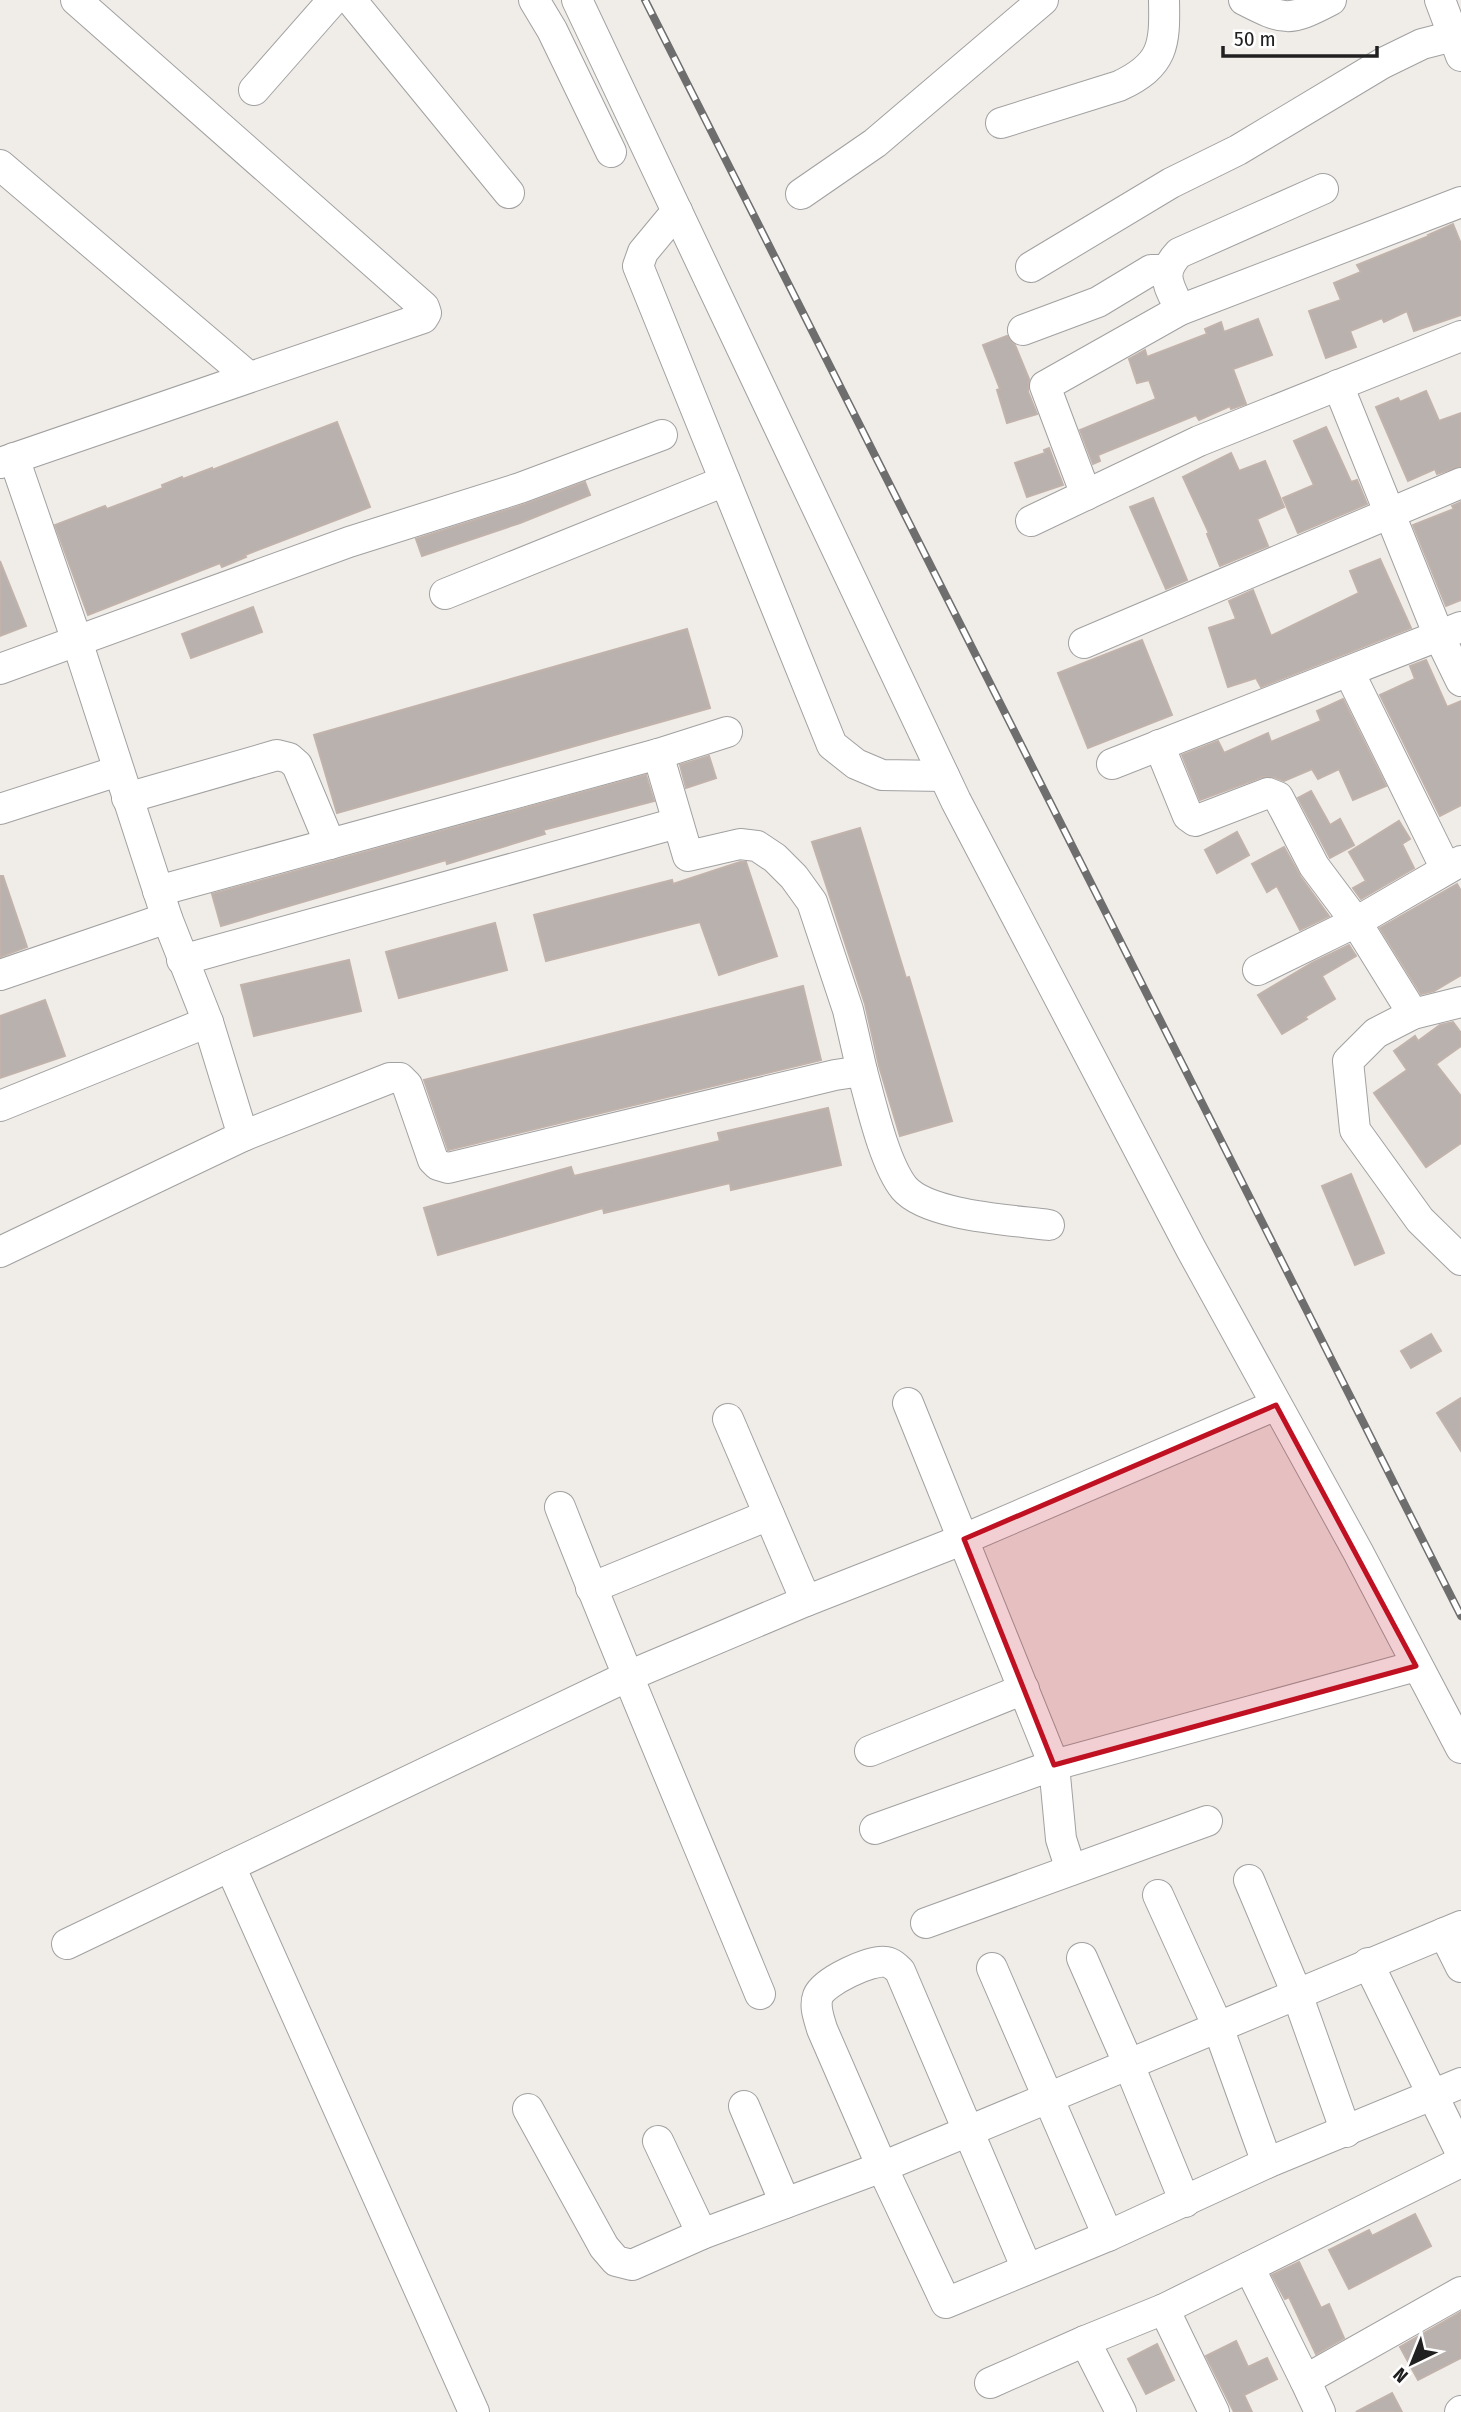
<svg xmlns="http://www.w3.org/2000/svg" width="1461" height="2412" viewBox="0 0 1461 2412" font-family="'Fira Sans Condensed',sans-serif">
	<rect width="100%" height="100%" fill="#f0ece8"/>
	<!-- building -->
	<g fill="#b9b1ad" stroke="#c1b3ab" stroke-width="2">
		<path d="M1453,224L1461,244V315L1414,331L1407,311L1384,322L1382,318L1350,331L1356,347L1326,358L1309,311L1341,300L1334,283L1361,272L1357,265L1429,236L1428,235Z"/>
		<path d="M1258,319L1272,355L1233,369L1246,404L1231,409L1230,406L1199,420L1196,415L1098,455L1100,461L1093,464L1080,430L1156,399L1149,380L1137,383L1129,359L1145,350L1147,357L1207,334L1205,329L1221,322L1224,332Z"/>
		<path d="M1007,336L1015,345L1029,379L1028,392L1037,414L1007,423L997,390L1000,389L983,345Z"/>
		<path d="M1426,391L1439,421L1461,413V466L1437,474L1435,469L1408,481L1376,407L1398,398L1400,402Z"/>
		<path d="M337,422L370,507L245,555L246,557L222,567L220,563L88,615L55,525L105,506L107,509L163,488L162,485L182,477L183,479L212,468V470Z"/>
		<path d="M1326,427L1351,482L1357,480L1367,504L1298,533L1283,498L1314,485L1294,441Z"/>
		<path d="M1049,448L1063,485L1027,497L1015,463L1045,453L1044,450Z"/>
		<path d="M1231,453L1239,471L1265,461L1284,507L1257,519L1268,546L1220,566L1207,534L1209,533L1183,477Z"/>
		<path d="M585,482L590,495L520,523L422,556L416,539L526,504Z"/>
		<path d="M1153,498L1187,580L1166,589L1130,507Z"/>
		<path d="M1461,502V600L1446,606L1413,525L1454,509L1452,506Z"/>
		<path d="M1380,559L1411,628L1261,687L1256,678L1228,687L1209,628L1236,619L1229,601L1253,590L1271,636L1359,593L1350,571Z"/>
		<path d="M0,561L26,626L0,636Z"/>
		<path d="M253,607L262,632L191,658L182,634Z"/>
		<path d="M687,629L710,708L337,813L314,735Z"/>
		<path d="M1142,640L1172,715L1088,748L1058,673Z"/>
		<path d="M1426,660L1447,707L1461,701V805L1440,816L1380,695L1415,679L1410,666Z"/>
		<path d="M1343,699L1386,786L1353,800L1339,769L1318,779L1312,769L1284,781L1274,777H1262L1200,800L1182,755L1218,741L1224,753L1268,733L1271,742L1321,721L1317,711Z"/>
		<path d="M709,756L716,778L686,788L680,765Z"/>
		<path d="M646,775L654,801L543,830L545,834L447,864L446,860L221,926L212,894Z"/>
		<path d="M1311,791L1330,825L1340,819L1354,845L1330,858L1298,798Z"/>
		<path d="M1399,821L1410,839L1402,844L1414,868L1361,899L1353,888L1366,881L1349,852Z"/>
		<path d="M860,828L906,978L909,977L952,1121L900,1136L879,1066L865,1004L812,842Z"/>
		<path d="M1237,832L1249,855L1217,873L1205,850Z"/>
		<path d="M1284,847L1300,876L1329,916L1300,930L1277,886L1267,892L1252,864Z"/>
		<path d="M740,862H746L777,956L719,975L700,922L546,961L534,915L672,880L673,884Z"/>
		<path d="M0,876H3L27,947L0,957Z"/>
		<path d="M1457,884L1461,891V975L1434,991L1421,994L1380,928Z"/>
		<path d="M495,923L507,970L399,998L386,952Z"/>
		<path d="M1349,945L1356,956L1322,976L1335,999L1305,1017L1307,1019L1282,1034L1258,995L1312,963Z"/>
		<path d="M349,960L361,1011L254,1036L241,985Z"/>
		<path d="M803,986L821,1060L448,1150L424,1080Z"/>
		<path d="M45,1000L65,1056L0,1078V1016Z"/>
		<path d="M1453,1022L1461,1033V1046L1436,1064L1461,1096V1143L1426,1167L1374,1093L1407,1070L1394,1051L1415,1036L1418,1041L1440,1025Z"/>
		<path d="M828,1108L841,1165L731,1190L730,1183L604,1213L603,1208L438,1255L424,1208L571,1167L574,1176L720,1141L718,1133Z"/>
		<path d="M1351,1174L1384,1253L1355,1265L1322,1186Z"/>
		<path d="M1431,1334L1441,1351L1411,1368L1401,1351Z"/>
		<path d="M1461,1398V1451L1437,1413Z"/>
		<path d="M1415,2214L1431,2246L1349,2289L1329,2250L1369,2230L1372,2236Z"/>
		<path d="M1299,2262L1321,2308L1329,2304L1344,2338L1316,2354L1289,2297L1285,2299L1272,2275Z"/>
		<path d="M1461,2312V2358L1418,2380L1400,2347Z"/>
		<path d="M1236,2341L1248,2367L1267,2358L1277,2379L1244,2395L1252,2412H1234L1206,2356Z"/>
		<path d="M1157,2344L1174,2380L1146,2394L1128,2359Z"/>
		<path d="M1392,2393L1402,2412H1356Z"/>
	</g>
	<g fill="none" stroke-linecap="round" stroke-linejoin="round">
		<!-- minor casing -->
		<g stroke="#a1a1a1" stroke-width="32">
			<g id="minor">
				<path d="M351,0L509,193"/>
				<path d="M534,0L552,30L611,152"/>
				<path d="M577,0L956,801L1191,1249L1358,1552L1461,1748"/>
				<path d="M1244,0C1285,21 1289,22 1331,0"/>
				<path d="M1440,0L1461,56"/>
				<path d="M254,90L333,0"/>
				<path d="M1001,123L1119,86C1164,65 1165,45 1164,0"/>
				<path d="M0,165L249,377"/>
				<path d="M801,194L875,143L1043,0"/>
				<path d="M677,211L643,252L638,266L832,745L856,764L882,775L944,776"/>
				<path d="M1031,267L1171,183L1238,150L1383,63L1422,44L1461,34"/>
				<path d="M1180,310C1170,286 1158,275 1179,253L1323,189"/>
				<path d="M1023,330L1098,302L1151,270H1167"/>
				<path d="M1338,385L1439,636L1461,681"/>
				<path d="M14,458L77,641L167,918L208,1022L243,1136"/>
				<path d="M0,463L423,318L426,313L424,307L76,0"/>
				<path d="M1086,495L1045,386L1180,310L1461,202"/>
				<path d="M1031,521L1199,441L1461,336"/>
				<path d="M445,594L725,481"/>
				<path d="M1084,643L1461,483"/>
				<path d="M0,669L349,542L520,488L662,435"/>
				<path d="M1349,672L1446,869"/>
				<path d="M1159,745L1188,816L1195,821L1268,793L1278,797L1314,866L1356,922L1413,1014"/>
				<path d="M658,754L688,856L740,844L757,846L775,858L794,877L812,902L848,1010L862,1071"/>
				<path d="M1112,764L1461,627"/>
				<path d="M127,798L277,755L289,758L297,765L330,844"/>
				<path d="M0,809L118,771"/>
				<path d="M158,891L658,754L727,732"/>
				<path d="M182,960L677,823"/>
				<path d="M1258,970L1356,922L1461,861"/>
				<path d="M0,975L167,918"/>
				<path d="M1461,1002L1413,1014L1376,1033L1348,1061L1355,1130L1420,1220L1461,1260"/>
				<path d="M0,1106L208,1022"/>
				<path d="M0,1252L243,1136L390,1078H400L407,1085L433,1160L438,1165L448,1168L835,1075L862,1071C871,1103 884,1163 904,1188C928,1216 1012,1220 1049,1225"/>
				<path d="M908,1403L1054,1765L1416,1666"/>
				<path d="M728,1419L806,1601"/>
				<path d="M560,1507C624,1671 693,1831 760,1994"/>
				<path d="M591,1588L769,1515"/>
				<path d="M870,1751L1024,1689"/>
				<path d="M875,1829L1054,1765L1061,1839L1071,1870"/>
				<path d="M230,1866L474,2412"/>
				<path d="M1249,1880L1297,1994L1346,2132"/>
				<path d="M1158,1895L1218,2027L1267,2163"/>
				<path d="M926,1923L1207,1821"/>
				<path d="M1444,1933L1461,1967"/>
				<path d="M67,1944L626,1677L806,1601L964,1539L1276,1405"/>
				<path d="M1082,1958L1129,2065L1185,2202"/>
				<path d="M1368,1963L1461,2153"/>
				<path d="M992,1968L1108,2236"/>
				<path d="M744,2106L785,2203"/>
				<path d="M528,2109L604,2247L616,2261L632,2265L702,2234L882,2167L1461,1926"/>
				<path d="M658,2141L702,2234"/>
				<path d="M1461,2162L1249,2267L1305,2380L1461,2292"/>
				<path d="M1027,2269L900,1971C896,1967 892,1963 886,1962C872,1959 824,1981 818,1996C814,2007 819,2018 822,2029L882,2167L946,2303L1108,2236L1267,2163L1461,2083"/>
				<path d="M1164,2309L1214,2412"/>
				<path d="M1305,2380L1320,2412"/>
				<path d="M990,2383L1085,2341"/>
				<path d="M1121,2412L1085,2341L1164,2309L1249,2267"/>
				<path d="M1460,2412L1461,2411"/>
			</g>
		</g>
		<!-- minor -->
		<use href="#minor" stroke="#fff" stroke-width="30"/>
		<!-- rail casing -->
		<g stroke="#6e6e6e" stroke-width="8">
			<path id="rail" d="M645,0L1461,1616"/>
		</g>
		<!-- rail -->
		<use href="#rail" stroke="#fff" stroke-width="5" stroke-dasharray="16" stroke-linecap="butt"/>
	</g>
	<!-- marked area -->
	<path fill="#bf1122" fill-opacity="0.2" stroke="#bf1122" stroke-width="5" stroke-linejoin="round" d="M1276,1405L1416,1666L1054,1765L964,1539Z"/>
	<!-- north arrow -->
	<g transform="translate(1412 2363) rotate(223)" stroke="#ffffff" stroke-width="5" paint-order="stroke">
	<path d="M0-5L12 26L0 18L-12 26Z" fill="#202020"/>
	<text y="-10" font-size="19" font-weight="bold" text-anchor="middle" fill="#202020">N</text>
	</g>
	<!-- scale -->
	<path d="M1223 46v10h154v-10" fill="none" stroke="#202020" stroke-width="3.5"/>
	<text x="1234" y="46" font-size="21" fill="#202020" stroke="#ffffff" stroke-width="5" paint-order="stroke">50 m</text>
</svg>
